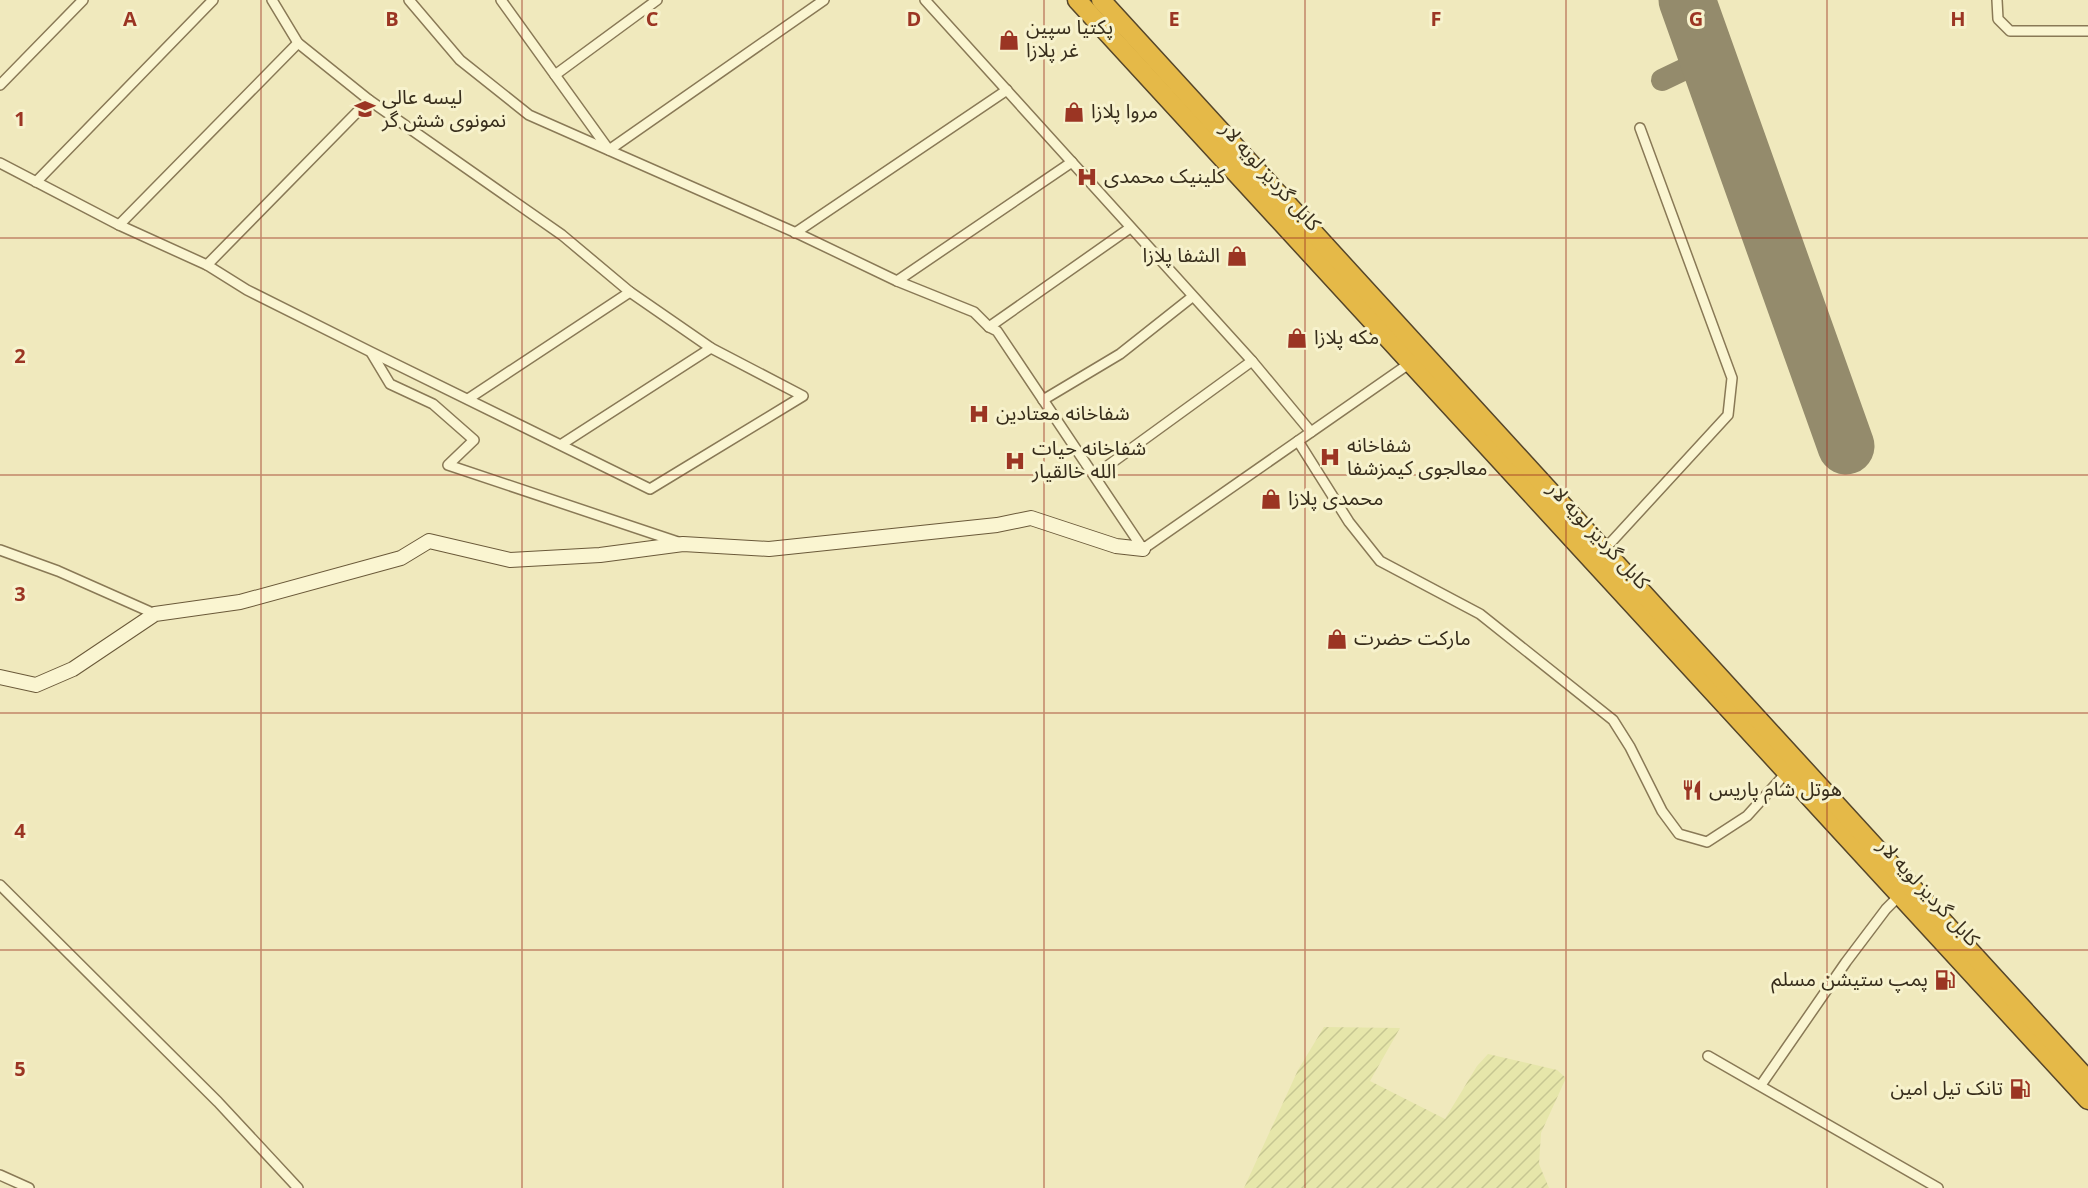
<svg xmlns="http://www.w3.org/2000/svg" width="2088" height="1188" viewBox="0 0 2088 1188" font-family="Georgia,'Noto Sans Arabic',serif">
	<defs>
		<pattern id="farmland-furrows" width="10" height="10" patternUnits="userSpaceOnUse" patternTransform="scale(1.5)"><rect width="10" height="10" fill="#e6e6aa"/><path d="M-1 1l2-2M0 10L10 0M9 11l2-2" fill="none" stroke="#c6c692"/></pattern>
	</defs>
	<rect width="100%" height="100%" fill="#f0e9bd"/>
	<!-- farmland -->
	<path fill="url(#farmland-furrows)" d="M1324,1027L1400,1028L1370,1081L1445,1119L1477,1066L1488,1054L1557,1070L1566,1078L1541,1133L1539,1164L1549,1188H1244L1298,1070Z"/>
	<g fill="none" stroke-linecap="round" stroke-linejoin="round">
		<!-- taxiway -->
		<path stroke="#948b6c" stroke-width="22" d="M1662,80L1708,58"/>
		<!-- runway -->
		<path stroke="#948b6c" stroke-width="57" d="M1687,0L1846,446"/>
		<!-- street casing -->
		<g stroke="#897956" stroke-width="12">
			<g id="street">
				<path d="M409,0L460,60L529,115L801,235L897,281L974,312L989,327L997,331L1143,549L1413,361"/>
				<path d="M501,0L609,150L824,0"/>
				<path d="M925,0L1252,361L1311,432"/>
				<path d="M1997,0L1998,19L2010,31H2088"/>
				<path d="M555,75L657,0"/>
				<path d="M0,85L83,0"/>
				<path d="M0,163L119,225L207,265L247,290L371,352L650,489L803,396L711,348L630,292L562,235L369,100L298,43L272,0"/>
				<path d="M36,182L213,0"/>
				<path d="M119,225L298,43"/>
				<path d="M795,233L1007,90"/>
				<path d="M207,265L369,100"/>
				<path d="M897,281L1072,162"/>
				<path d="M989,327L1130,228"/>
				<path d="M372,354L390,384L433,404L474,440L448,465L678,542"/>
				<path d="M468,399L630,292"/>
				<path d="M1043,400L1120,354L1192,297"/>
				<path d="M1298,441L1349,522L1380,561L1480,614L1613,720L1630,747L1662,811L1679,834L1707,842L1747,816L1786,773"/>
				<path d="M562,444L711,348"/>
				<path d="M1095,475L1252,361"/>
				<path d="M0,550L58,571L155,614"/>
				<path d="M1603,551L1728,415L1732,378L1640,128"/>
				<path d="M0,885L218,1102L298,1188"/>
				<path d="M1708,1056L1938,1188"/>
				<path d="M1761,1085L1846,962L1886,909L1900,895"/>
				<path d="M0,1175L29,1188"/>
			</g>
		</g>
		<!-- secondary casing -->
		<g stroke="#6a5939" stroke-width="16">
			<path id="secondary" d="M0,677L36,685L73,669L155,614L240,602L401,558L429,541L510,560L600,555L683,544L769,549L997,525L1031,518L1116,546L1143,549"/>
		</g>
		<!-- highway casing -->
		<g stroke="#56462a" stroke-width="21">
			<g id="highway">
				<path d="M1077,0L2088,1100"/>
				<path d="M1101,0L2088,1080"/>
			</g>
		</g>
		<!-- street -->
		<use href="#street" stroke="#faf5d1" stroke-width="9"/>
		<!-- secondary -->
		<use href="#secondary" stroke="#faf5d1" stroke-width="14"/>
		<!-- highway -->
		<use href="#highway" stroke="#e5b948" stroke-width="18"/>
	</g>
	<!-- grid -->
	<path fill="none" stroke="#9b3523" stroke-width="1.5" stroke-opacity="0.55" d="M261,0V1188M522,0V1188M783,0V1188M1044,0V1188M1305,0V1188M1566,0V1188M1827,0V1188M0,238H2088M0,475H2088M0,713H2088M0,950H2088"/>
	<!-- icons -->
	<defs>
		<g id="shop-bare" transform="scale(1.62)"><path d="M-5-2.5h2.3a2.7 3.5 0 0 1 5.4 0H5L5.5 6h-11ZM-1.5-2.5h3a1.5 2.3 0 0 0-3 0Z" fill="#9b3523" stroke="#f7f2cd" stroke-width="2.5" paint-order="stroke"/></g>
		<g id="school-bare" transform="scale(1.62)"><path d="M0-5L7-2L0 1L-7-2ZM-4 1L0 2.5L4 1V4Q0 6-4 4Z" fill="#9b3523" stroke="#f7f2cd" stroke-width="2.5" paint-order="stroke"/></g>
		<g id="hospital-bare" transform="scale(1.62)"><path d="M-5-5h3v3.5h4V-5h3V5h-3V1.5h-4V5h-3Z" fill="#9b3523" stroke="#f7f2cd" stroke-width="2.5" paint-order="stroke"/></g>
		<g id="restaurant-bare" transform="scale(1.62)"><path d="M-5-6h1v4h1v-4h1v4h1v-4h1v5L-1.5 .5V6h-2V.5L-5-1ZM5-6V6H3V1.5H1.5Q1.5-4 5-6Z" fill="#9b3523" stroke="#f7f2cd" stroke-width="2.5" paint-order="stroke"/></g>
		<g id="fuel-bare" transform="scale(1.62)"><path d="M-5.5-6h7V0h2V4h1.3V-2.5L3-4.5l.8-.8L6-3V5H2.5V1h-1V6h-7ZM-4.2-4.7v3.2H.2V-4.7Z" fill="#9b3523" stroke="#f7f2cd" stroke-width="2.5" paint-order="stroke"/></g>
	</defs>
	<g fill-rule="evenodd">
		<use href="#shop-bare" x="1009" y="40"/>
		<use href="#school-bare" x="365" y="109"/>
		<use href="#shop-bare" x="1074" y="112"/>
		<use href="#hospital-bare" x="1087" y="177"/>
		<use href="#shop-bare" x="1237" y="256"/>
		<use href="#shop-bare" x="1297" y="338"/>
		<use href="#hospital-bare" x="979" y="414"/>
		<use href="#hospital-bare" x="1330" y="457"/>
		<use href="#hospital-bare" x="1015" y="461"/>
		<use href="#shop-bare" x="1271" y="499"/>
		<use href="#shop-bare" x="1337" y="639"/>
		<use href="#restaurant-bare" x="1692" y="790"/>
		<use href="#fuel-bare" x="1945" y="980"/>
		<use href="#fuel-bare" x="2020" y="1089"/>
	</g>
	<g text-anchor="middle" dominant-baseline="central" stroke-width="6" stroke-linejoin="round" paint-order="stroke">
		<!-- poi labels -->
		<g font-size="20" fill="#372d1b" stroke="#f7f2cd" text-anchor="start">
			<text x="1026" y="28">پکتیا سپین<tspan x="1026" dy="23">غر پلازا</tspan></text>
			<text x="382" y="98">لیسه عالی<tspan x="382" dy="23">نمونوی شش گر</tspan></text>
			<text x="1091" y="112">مروا پلازا</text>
			<text x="1104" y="177">کلینیک محمدی</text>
			<text x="1220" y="256" text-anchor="end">الشفا پلازا</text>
			<text x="1314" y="338">مکه پلازا</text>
			<text x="996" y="414">شفاخانه معتادین</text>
			<text x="1347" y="446">شفاخانه<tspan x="1347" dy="23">معالجوی کیمزشفا</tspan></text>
			<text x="1032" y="449">شفاخانه حیات<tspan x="1032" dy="23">الله خالقیار</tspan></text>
			<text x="1288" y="499">محمدی پلازا</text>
			<text x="1354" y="639">مارکت حضرت</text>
			<text x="1709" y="790">هوتل شام پاریس</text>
			<text x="1928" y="980" text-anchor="end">پمپ ستیشن مسلم</text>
			<text x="2003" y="1089" text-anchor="end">تانک تیل امین</text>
		</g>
		<!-- street labels -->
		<g font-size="20" fill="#372d1b" stroke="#f7f2cd">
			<text transform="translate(1270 177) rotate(48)">کابل گردیز لویه لار</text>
			<text transform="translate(1598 536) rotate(47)">کابل گردیز لویه لار</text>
			<text transform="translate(1928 893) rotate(47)">کابل گردیز لویه لار</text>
		</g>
	</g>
	<g font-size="20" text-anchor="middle" font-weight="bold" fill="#9b3523" stroke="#f7f2cd" stroke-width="6" stroke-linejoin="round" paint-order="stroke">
		<text x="130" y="26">A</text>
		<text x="392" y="26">B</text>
		<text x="652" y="26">C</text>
		<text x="914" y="26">D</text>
		<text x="1174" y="26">E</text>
		<text x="1436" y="26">F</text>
		<text x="1696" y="26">G</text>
		<text x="1958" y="26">H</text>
		<text x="20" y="126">1</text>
		<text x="20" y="363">2</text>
		<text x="20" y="601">3</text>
		<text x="20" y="838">4</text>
		<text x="20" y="1076">5</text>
	</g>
</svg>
